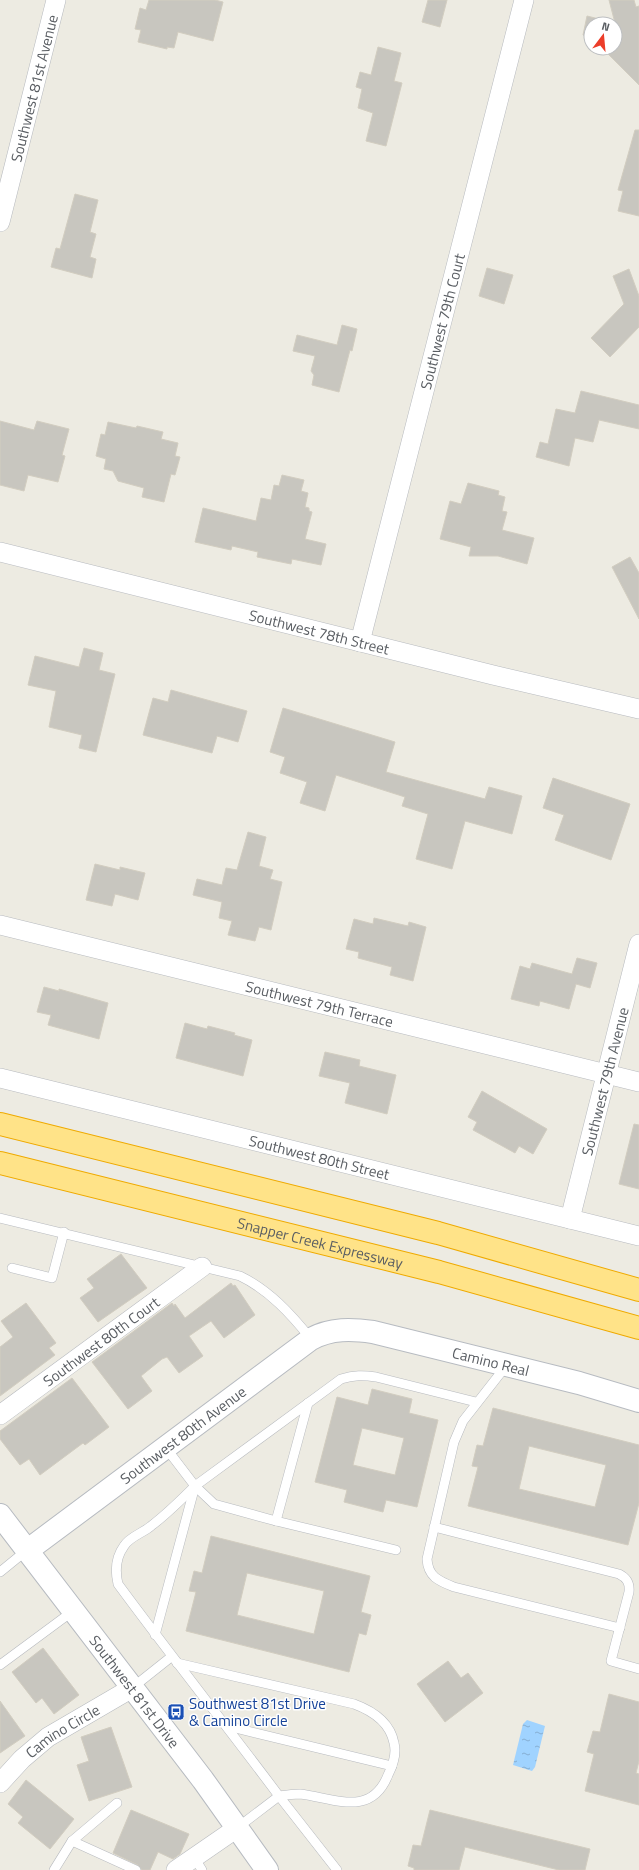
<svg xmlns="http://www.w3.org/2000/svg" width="639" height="1870" viewBox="0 0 639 1870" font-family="'Titillium Web',sans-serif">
	<defs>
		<pattern id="water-ripples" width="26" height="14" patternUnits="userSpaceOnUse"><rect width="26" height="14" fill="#a0d3ff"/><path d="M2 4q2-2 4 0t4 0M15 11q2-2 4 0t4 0" fill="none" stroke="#85aed2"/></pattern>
	</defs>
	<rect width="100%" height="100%" fill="#edebe2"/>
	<!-- water -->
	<path fill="url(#water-ripples)" d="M527,1720L545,1726L535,1767L532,1771L513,1765L523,1724Z"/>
	<!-- building -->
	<g fill="#c8c6bf" stroke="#d2cdc0" fill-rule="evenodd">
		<path d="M149,0H215L223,2L213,41L178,32L174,48L167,47V49L138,42L141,30L135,29L140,8L146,10Z"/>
		<path d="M428,0H447L440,27L422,22Z"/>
		<path d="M609,0H634L636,7L639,6V85L603,49V48H615V24H591V37L583,35L587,16L615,23Z"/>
		<path d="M378,47L401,53L394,81L402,83L386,146L366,141L373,113L358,108L362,89L356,87L360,72L371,75Z"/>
		<path d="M635,130H639V216L618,211L623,191L618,190Z"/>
		<path d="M75,194L98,200L90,232L96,234L90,257L96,259L92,278L51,267L56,248L60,249Z"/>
		<path d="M487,268L513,275L504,304L479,296Z"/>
		<path d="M629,269L639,296V327L610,357L591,338L624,304L613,276Z"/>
		<path d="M342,325L357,329L352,351L350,350L339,392L312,385L314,375L311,371L315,356L293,351L297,335L337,345Z"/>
		<path d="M581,391L639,405V429L599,420L593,442L575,438L569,466L536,457L540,442L548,444L556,409L575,413Z"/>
		<path d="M0,421L34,430L37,421L69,429L62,455L65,456L58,482L28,475L24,491L0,485Z"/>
		<path d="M108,422L136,428L137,426L163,432L161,439L178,443L175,456L180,457L175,475L171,474L164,502L142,497L144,488L118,481L113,471L104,469L106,459L96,456L101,434L105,435Z"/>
		<path d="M282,475L304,480L301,491L308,493L305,507L309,508V511L312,512L305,539L326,544L321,565L292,559L291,564L257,557L258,552L232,546L231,550L195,542L203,508L256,521L261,498L271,500L274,485L279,486Z"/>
		<path d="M468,483L499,491L498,495L505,497L502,511L507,512L502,530L534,538L527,564L498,556H469L471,547L440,539L450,501L461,504Z"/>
		<path d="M630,557L639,573V619L612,567Z"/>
		<path d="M84,648L103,653L99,670L115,674L96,752L79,748L82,735L49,727L56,691L28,685L35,656L79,667Z"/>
		<path d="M171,690L247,711L238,742L217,736L212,753L143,735L153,698L168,702Z"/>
		<path d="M283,708L395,742L386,772L485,799L489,787L522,796L512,834L465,821L452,869L416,859L428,814L402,806L405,797L336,775L325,811L300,803L307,782L280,773L285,757L270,752Z"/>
		<path d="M553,778L630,804L611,860L555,840L564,815L543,808Z"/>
		<path d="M248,832L266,837L259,866L273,870L270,879L282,882L271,930L259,927L255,941L228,935L232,921L219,918L222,902L193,895L197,879L222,885L226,868L237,870Z"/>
		<path d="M95,864L120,870V867L145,873L138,900L115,894L112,906L86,900Z"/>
		<path d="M374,918L408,926L409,922L426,927L413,981L390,975L392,967L358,958L359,952L346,949L354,919L373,924Z"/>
		<path d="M577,958L597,963L590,988L576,984L569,1009L540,1001L539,1006L511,999L520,966L530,969L532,963L572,974Z"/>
		<path d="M44,987L59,991V989L108,1003L99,1039L48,1025L51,1015L37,1012Z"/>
		<path d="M185,1023L207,1029L208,1026L235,1033L234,1035L252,1040L243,1076L176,1058Z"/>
		<path d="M325,1052L360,1060L359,1066L396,1075L387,1114L345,1103L350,1083L319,1076Z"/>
		<path d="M482,1091L547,1129L533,1154L519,1146L515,1153L473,1130L477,1122L468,1117Z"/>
		<path d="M634,1124L639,1125V1189L619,1184Z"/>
		<path d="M121,1254L147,1288L98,1322L80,1298L94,1288L87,1279Z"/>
		<path d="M231,1283L233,1286L235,1285L255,1315L224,1338L211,1321L189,1336L203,1356L179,1373L167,1357L162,1359L141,1376L152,1391L128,1409L92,1362L172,1303L174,1306L175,1304L185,1318Z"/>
		<path d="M26,1303L56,1343L49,1348L55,1355L0,1396V1347L13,1337L1,1321Z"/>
		<path d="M72,1378L109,1427L85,1445L83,1443L40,1475L29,1459L20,1465L0,1439V1431Z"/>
		<path d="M372,1389L412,1399L409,1413L438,1420L417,1507L386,1500L383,1512L344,1502L347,1490L315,1482L337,1397L368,1405ZM362,1428L404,1438L395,1475L353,1465Z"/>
		<path d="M493,1408L639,1445V1503L628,1545L468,1506L478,1467L472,1466L477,1445L483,1446ZM529,1446L606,1465L595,1507L519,1489Z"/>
		<path d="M211,1536L370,1576L361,1612L371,1615L366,1635L359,1633L349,1672L186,1631L196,1592L189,1591L194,1571L202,1573ZM247,1573L324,1591L314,1634L237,1615Z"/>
		<path d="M43,1648L79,1695L54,1714L42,1698L36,1703L12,1672Z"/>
		<path d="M448,1661L461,1678L468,1673L483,1693L445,1722L417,1684Z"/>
		<path d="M609,1694L639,1702V1761L636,1773L639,1774V1805L585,1791L594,1754L587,1752L593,1731L600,1732Z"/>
		<path d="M0,1701L25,1736L0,1753Z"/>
		<path d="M111,1727L132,1787L89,1801L77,1765L89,1761L81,1737Z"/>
		<path d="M26,1780L74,1819L50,1849L18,1823L23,1817L8,1804Z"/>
		<path d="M131,1810L189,1834L180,1854L173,1859L158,1852L150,1870H142L138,1865L113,1853Z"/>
		<path d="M430,1810L590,1849L585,1870H559L465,1847L459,1870H414V1868L408,1866L413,1845L421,1846Z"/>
	</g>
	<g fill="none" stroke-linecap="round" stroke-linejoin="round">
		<!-- lane casing -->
		<g stroke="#b7babf" stroke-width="10">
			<g id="lane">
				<path d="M0,1218L240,1276C269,1290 291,1314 311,1339"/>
				<path d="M12,1268L52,1278L64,1232"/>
				<path d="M506,1366L463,1421L454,1442L427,1559C428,1577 439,1581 454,1587L620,1628"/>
				<path d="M195,1486L214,1504L276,1521L396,1550"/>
				<path d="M276,1521L308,1403"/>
				<path d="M434,1527L619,1574C627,1578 630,1583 629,1592L611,1661L639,1669"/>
				<path d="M0,1572L27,1550"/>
				<path d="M155,1635L195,1486L166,1448"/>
				<path d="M177,1663L354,1704C373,1711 390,1722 394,1743C397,1754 393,1765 388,1775C371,1818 334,1798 300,1794C293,1794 286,1795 279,1796"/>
				<path d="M0,1665L73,1611"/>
				<path d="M132,1688L171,1657"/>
				<path d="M227,1726L392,1766"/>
				<path d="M279,1796L337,1870"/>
				<path d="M237,1828L279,1796C226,1725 171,1656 118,1584C115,1571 116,1557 124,1546C129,1537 143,1533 151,1526C167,1514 181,1500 195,1486L341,1379C354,1375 363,1375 376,1377L476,1402"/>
				<path d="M72,1841L136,1870"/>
				<path d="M194,1857L202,1870"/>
				<path d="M54,1870L72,1841L117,1803"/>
			</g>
		</g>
		<!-- street casing -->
		<g stroke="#b7babf" stroke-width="20">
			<g id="street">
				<path id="s1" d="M0,222L56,0"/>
				<path id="s2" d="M0,552L493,675L639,709"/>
				<path id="s3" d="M360,642L524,0"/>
				<path id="s4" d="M0,925L639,1082"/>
				<path id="s5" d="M0,1078L639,1236"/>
				<path id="s6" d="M570,1219L639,944"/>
				<path id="s7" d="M0,1415L202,1267"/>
				<path id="s8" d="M0,1783L22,1759L48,1737L132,1688"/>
				<path d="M176,1870L237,1828"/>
			</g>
		</g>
		<!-- secondary casing -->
		<g stroke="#b7bbc1" stroke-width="24">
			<g id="secondary">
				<path id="s9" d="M0,1515L203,1780L267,1870"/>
				<path id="s10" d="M28,1550L311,1339C331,1328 352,1329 373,1332L579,1383L639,1401"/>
			</g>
		</g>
		<!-- highway casing -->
		<g stroke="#efaa00" stroke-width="24">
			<g id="highway">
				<path d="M0,1124L438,1233L639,1290"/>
				<path id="s11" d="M0,1163L439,1272L639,1328"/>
			</g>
		</g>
		<!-- lane -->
		<use href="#lane" stroke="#fff" stroke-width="9"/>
		<!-- street -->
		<use href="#street" stroke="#fff" stroke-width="19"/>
		<!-- secondary -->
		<use href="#secondary" stroke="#fff" stroke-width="22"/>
		<!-- highway -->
		<use href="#highway" stroke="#ffe388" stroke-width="22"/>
	</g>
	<!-- icons -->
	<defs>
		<g id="bus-square" transform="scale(0.9)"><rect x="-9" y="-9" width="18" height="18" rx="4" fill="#1a4fb4" stroke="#fff"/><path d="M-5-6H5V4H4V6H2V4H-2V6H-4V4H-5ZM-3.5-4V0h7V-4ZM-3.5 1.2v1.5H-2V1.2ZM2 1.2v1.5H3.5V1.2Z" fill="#fff"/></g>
	</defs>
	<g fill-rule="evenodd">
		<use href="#bus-square" x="176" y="1712"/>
	</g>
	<g text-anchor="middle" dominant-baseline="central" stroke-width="3" stroke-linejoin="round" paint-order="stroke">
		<!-- street labels -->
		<g font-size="15" fill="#5a5e63" stroke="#fff">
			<text stroke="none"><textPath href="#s1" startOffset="138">Southwest 81st Avenue</textPath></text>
			<text stroke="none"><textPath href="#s3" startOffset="331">Southwest 79th Court</textPath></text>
			<text stroke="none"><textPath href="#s2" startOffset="329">Southwest 78th Street</textPath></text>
			<text stroke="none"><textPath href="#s4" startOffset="329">Southwest 79th Terrace</textPath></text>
			<text stroke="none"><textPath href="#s6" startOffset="142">Southwest 79th Avenue</textPath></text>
			<text stroke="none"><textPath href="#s5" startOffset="329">Southwest 80th Street</textPath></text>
			<text stroke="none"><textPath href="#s11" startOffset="330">Snapper Creek Expressway</textPath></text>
			<text stroke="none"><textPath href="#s7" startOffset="125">Southwest 80th Court</textPath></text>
			<text stroke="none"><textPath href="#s10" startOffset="538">Camino Real</textPath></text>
			<text stroke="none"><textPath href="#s10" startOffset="193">Southwest 80th Avenue</textPath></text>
			<text stroke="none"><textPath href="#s9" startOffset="222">Southwest 81st Drive</textPath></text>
			<text stroke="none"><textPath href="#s8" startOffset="82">Camino Circle</textPath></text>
		</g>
		<!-- transit labels -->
		<g font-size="15" fill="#164399" stroke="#fff" text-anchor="start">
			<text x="189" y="1703">Southwest 81st Drive<tspan x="189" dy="17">&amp; Camino Circle</tspan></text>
		</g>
	</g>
	<!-- north arrow -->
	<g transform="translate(603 36) rotate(16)"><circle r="19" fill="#ffffff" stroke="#bdbfc1"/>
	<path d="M0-3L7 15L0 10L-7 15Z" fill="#ec3d29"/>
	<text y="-6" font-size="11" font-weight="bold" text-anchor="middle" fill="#5a5e63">N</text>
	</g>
</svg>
